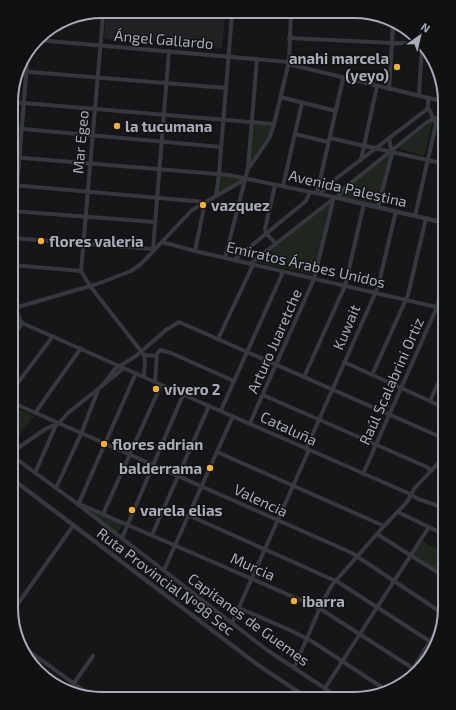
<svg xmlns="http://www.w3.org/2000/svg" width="456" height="710" viewBox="0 0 456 710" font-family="'Exo 2',sans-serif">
	<rect width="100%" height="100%" fill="#161618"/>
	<!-- built -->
	<path fill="#222225" d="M225,14L222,48L104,39L106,16Z"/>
	<!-- green -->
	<g fill="#1e261f">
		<path d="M433,121L424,156L398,148Z"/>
		<path d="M252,123L274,124L271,135L249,168Z"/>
		<path d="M391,153L377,205L338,198L339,194Z"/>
		<path d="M220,174L245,177L216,195Z"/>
		<path d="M330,204L314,275L256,262Z"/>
		<path d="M11,406L34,416L11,446Z"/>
		<path d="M91,510L123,524L118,533L90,512Z"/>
		<path d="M422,541L445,553V576L412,555Z"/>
	</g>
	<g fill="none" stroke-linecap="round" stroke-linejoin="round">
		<!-- minor -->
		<g stroke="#37383d" stroke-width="4">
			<path d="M103,16L81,271L90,286L144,355L145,361L144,377"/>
			<path d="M289,38L392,43L389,89"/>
			<path d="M37,40L289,62"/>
			<path d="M288,64L445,102"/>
			<path d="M18,71L226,88"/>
			<path d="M419,95L422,46"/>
			<path d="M280,97L336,111"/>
			<path d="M12,102L274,124"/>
			<path d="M12,128L221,147"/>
			<path d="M295,134L328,142"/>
			<path d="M330,138L445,164"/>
			<path d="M12,157L229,175L334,197L314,279L250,423"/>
			<path d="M361,160L377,86"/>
			<path d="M249,168L270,137L274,124L289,62L291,14"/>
			<path d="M12,185L205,202L195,251"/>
			<path d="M283,186L302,103"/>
			<path d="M317,193L343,79"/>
			<path d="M321,194L325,187L426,110L428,107V98"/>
			<path d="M216,196L219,174L232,14"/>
			<path d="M337,198L342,190C370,168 398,145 426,123C432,118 439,119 445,114"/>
			<path d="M378,207L392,154L389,138"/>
			<path d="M12,211L155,222"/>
			<path d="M415,216L436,124L428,107"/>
			<path d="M12,238L153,249"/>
			<path d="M162,242L195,251L445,309"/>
			<path d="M275,243L266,233L265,229L275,185"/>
			<path d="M153,249L169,51"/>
			<path d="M12,250L28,51"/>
			<path d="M225,258L248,168L257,59"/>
			<path d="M234,260L306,201L310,192"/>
			<path d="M250,264L333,199"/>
			<path d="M12,265L81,271"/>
			<path d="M11,299L21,322"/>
			<path d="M11,309L97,284L131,271L141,264L192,210L244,180"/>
			<path d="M11,318L209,406L408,493L418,499L445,508"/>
			<path d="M11,338L23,323"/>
			<path d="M218,339L253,265"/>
			<path d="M144,355L157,356"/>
			<path d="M344,362L445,408"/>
			<path d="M372,375L408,295L426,218"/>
			<path d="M304,377L345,286L364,204"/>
			<path d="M155,382L157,354L160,350L171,353L234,381"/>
			<path d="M102,386L115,369L136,356L166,330L179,322L445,439"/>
			<path d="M11,392L53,336"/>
			<path d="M263,395L427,467L431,471"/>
			<path d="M430,401L445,368"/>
			<path d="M11,402L352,553L445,615"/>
			<path d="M221,410L283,272"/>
			<path d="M35,413L81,348"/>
			<path d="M306,449L378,287L396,211"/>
			<path d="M11,452L15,458L71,499L267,650L341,699"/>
			<path d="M12,452L47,428L58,424L68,413L124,368"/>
			<path d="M217,452L384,526"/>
			<path d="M35,473L56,425"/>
			<path d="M363,474L437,307L445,275"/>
			<path d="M56,488L81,434L98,390"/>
			<path d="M77,503L319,608L417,671"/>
			<path d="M78,505L136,373"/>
			<path d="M398,512L445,535"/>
			<path d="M103,514L161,385"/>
			<path d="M188,515L338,582L434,644"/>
			<path d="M377,534L445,577"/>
			<path d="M152,535L209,406"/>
			<path d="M122,538L183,395"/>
			<path d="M164,570L233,416"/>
			<path d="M239,608L292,631L313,642L389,692"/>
			<path d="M12,612L73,526"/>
			<path d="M232,623L309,450"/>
			<path d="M19,644L94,698"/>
			<path d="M294,668L323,601L332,585L384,526L407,502L414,489L440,461L445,451"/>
			<path d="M407,678L441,624"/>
			<path d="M325,688L429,527"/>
			<path d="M69,690L93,656"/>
		</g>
		<!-- tertiary -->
		<g stroke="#37383d" stroke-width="4.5">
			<path d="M393,22L392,43L420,44"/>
			<path d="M334,197L445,223"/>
			<path d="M11,478L258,665L309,699"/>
		</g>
	</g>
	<!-- markers -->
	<g fill="#f2b134" stroke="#111113" stroke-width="1.5">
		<circle cx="397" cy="67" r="4"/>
		<circle cx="117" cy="126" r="4"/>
		<circle cx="203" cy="205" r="4"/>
		<circle cx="41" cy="241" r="4"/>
		<circle cx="156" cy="389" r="4"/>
		<circle cx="104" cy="444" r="4"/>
		<circle cx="210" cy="468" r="4"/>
		<circle cx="132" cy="510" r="4"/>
		<circle cx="294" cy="601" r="4"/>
	</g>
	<g text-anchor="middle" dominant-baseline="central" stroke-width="3" stroke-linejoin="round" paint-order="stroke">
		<!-- street labels -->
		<g font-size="15" fill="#a8adb8" stroke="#111113">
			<text transform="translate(164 39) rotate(5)">Ángel Gallardo</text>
			<text transform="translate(80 142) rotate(-85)">Mar Egeo</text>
			<text transform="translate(348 188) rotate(13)">Avenida Palestina</text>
			<text transform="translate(306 264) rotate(13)">Emiratos Árabes Unidos</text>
			<text transform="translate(346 327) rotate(-67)">Kuwait</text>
			<text transform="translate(274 341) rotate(-66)">Arturo Juaretche</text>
			<text transform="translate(391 381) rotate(-66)">Raúl Scalabrini Ortiz</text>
			<text transform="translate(289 428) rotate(25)">Cataluña</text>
			<text transform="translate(261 500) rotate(25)">Valencia</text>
			<text transform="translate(253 566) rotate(24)">Murcia</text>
			<text transform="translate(166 581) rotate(37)">Ruta Provincial Nº98 Sec</text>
			<text transform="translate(249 619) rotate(36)">Capitanes de Guemes</text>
		</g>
		<!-- poi labels -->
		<g font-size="15" font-weight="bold" fill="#a8adb8" stroke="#111113" text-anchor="start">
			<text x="389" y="58" text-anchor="end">anahi marcela<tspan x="389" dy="17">(yeyo)</tspan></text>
			<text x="125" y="126">la tucumana</text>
			<text x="211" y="205">vazquez</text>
			<text x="49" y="241">flores valeria</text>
			<text x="164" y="389">vivero 2</text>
			<text x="112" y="444">flores adrian</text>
			<text x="202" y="468" text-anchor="end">balderrama</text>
			<text x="140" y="510">varela elias</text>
			<text x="302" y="601">ibarra</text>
		</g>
	</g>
	<!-- crop -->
	<path d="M0 0H456V710H0ZM102 18H354A84 84 0 0 1 438 102V608A84 84 0 0 1 354 692H102A84 84 0 0 1 18 608V102A84 84 0 0 1 102 18Z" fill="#111113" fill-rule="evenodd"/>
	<path fill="none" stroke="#a8adb8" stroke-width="2" d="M102 18H354A84 84 0 0 1 438 102V608A84 84 0 0 1 354 692H102A84 84 0 0 1 18 608V102A84 84 0 0 1 102 18Z"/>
	<!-- north arrow -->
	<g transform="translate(420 36) rotate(34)" stroke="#111113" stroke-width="3" paint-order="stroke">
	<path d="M0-3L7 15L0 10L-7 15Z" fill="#a8adb8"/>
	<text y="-6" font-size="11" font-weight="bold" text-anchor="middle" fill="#a8adb8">N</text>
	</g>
</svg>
